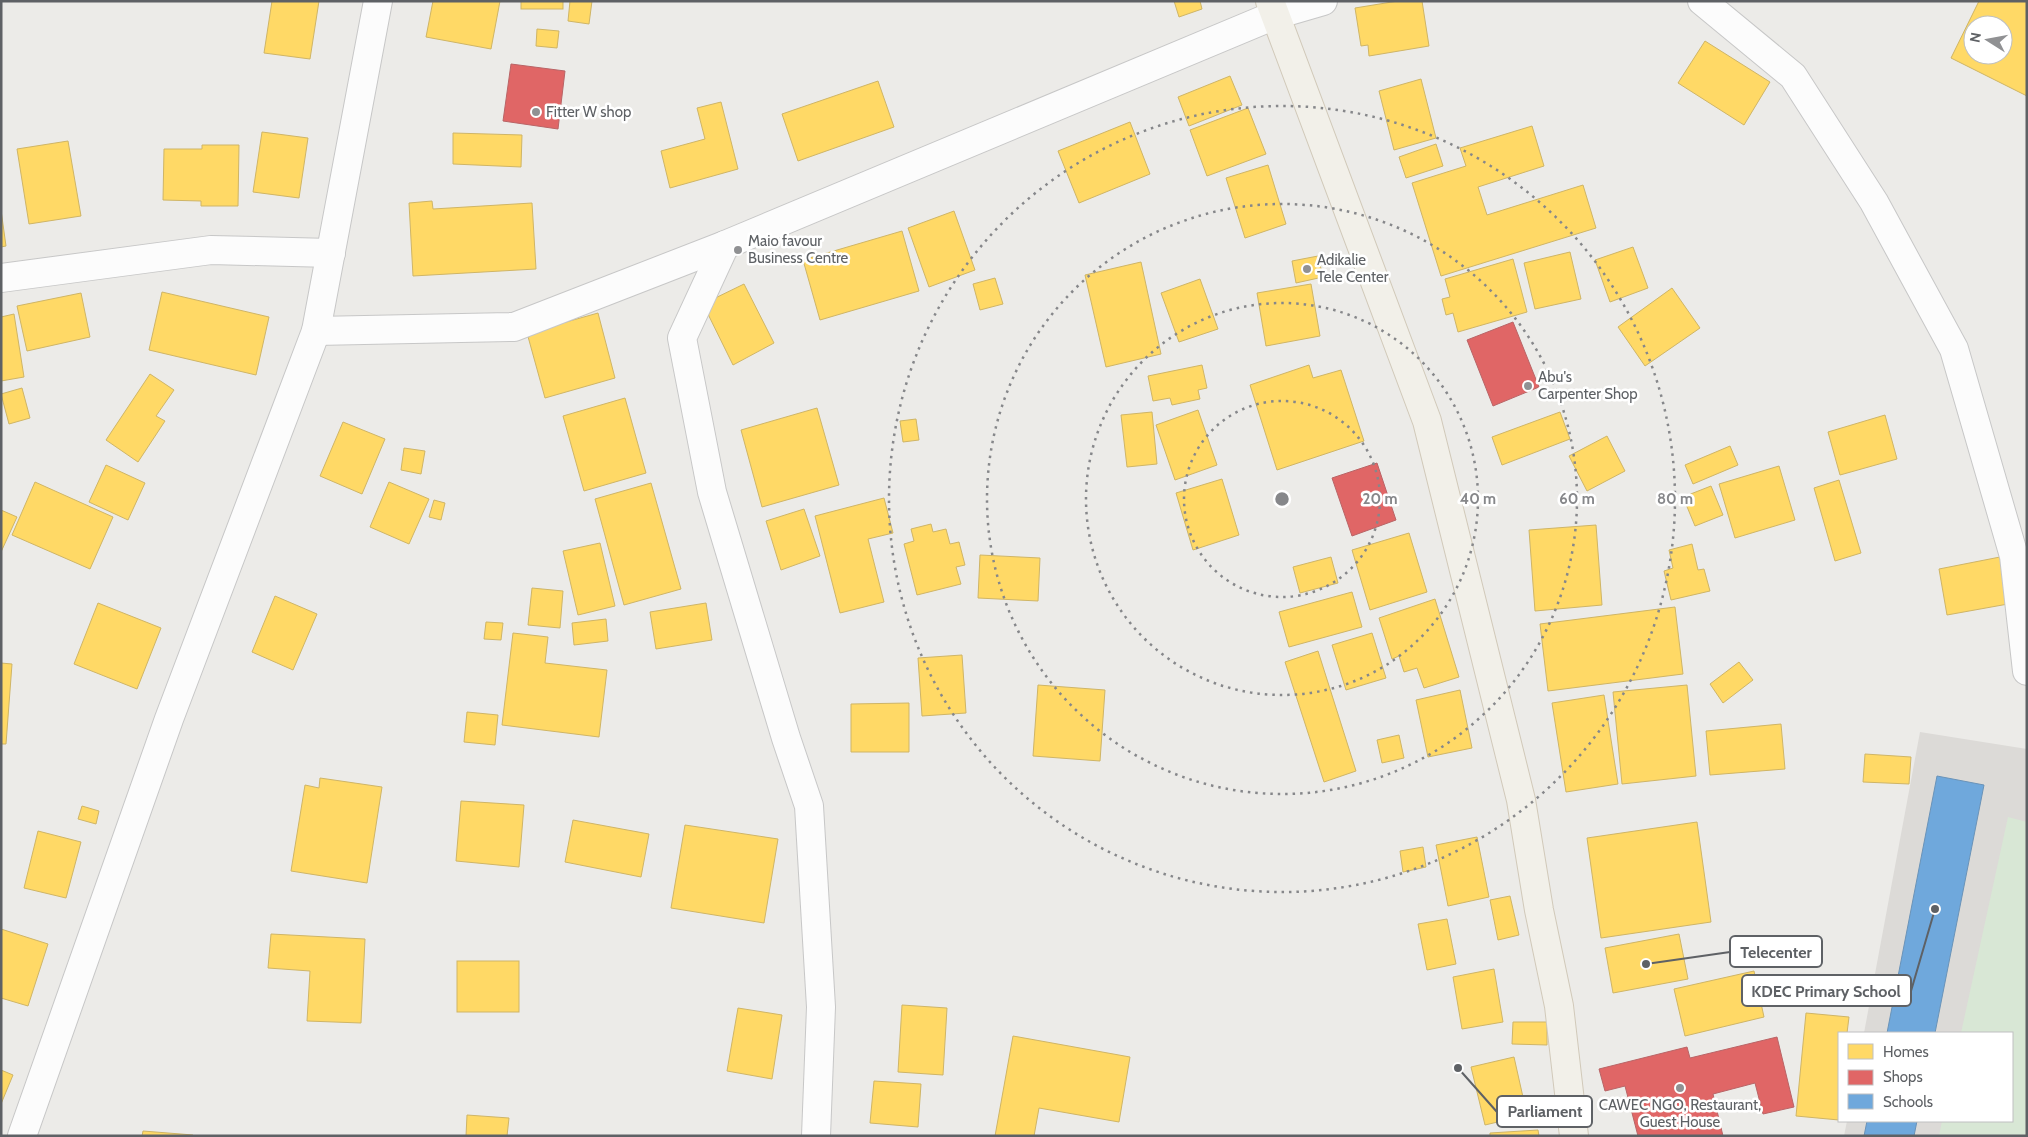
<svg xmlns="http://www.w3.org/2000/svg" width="2028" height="1137" viewBox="0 0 2028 1137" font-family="Cabin,sans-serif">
	<rect width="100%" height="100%" fill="#ecebe8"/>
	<!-- education -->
	<path fill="#dcdad7" d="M1920,732L2027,749V1136H1844L1847,1121H2012V1033H1864Z"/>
	<!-- green -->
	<path fill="#d8e7d5" d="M2008,817L2027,822V1136H1939L1942,1121H2012V1033H1961Z"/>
	<!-- homes -->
	<g fill="#ffd966" stroke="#cfb566" fill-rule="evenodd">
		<path d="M272,1H319L310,59L264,53Z"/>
		<path d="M433,1H500L491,49L426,37Z"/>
		<rect x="521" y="1" width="42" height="8"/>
		<path d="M570,1H592L589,24L568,21Z"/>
		<path d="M1174,1H1200L1202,9L1179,17Z"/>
		<path d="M1398,1H1422L1429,46L1369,56L1368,45L1361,46L1355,8Z"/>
		<path d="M1979,1H2027V96L1951,58ZM1973,25H2003V55H1973Z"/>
		<path d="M537,29L559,31L557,48L536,46Z"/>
		<path d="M1705,41L1770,82L1744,125L1678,83Z"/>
		<path d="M1230,76L1242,105L1189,126L1178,97Z"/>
		<path d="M1421,79L1436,138L1394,150L1379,91Z"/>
		<path d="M878,81L894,127L798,161L782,114Z"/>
		<path d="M721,102L738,169L670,188L661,151L705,139L697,108Z"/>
		<path d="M1248,108L1266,154L1207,176L1190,130Z"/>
		<path d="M1130,122L1150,174L1079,203L1058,151Z"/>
		<path d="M1532,126L1544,166L1478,187L1487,215L1583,185L1596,228L1441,276L1412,183L1466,166L1460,148Z"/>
		<path d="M262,132L308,138L299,198L253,192Z"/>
		<path d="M453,133L522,135L521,167L453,164Z"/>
		<path d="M68,141L81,216L29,224L17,149Z"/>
		<path d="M1436,144L1443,166L1406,178L1399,157Z"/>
		<path d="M202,145H239L238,206H201V201L163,200L164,149H202Z"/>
		<path d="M1268,165L1286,224L1245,238L1226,178Z"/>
		<path d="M432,201L433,209L532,203L536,269L413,276L409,203Z"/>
		<path d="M1,210L6,246L1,247Z"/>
		<path d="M954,211L975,270L929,287L908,228Z"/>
		<path d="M902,231L919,291L820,320L803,260Z"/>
		<path d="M1633,247L1648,288L1610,302L1595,260Z"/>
		<path d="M1570,252L1581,299L1535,309L1524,263Z"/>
		<path d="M1318,256L1323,277L1296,283L1292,261Z"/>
		<path d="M1513,259L1527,312L1458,332L1453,313L1446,315L1442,299L1450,297L1445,279Z"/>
		<path d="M1141,262L1161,354L1106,367L1085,275Z"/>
		<path d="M995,278L1003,304L980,310L973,284Z"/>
		<path d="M1200,279L1218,329L1179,342L1161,293Z"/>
		<path d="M744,284L774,343L733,365L703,304Z"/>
		<path d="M1311,284L1320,336L1266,346L1257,293Z"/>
		<path d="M1672,288L1700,328L1645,366L1618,327Z"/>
		<path d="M162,292L269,317L256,375L149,350Z"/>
		<path d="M81,293L90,337L27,351L17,306Z"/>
		<path d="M598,313L615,378L545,398L527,333Z"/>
		<path d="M14,314L24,377L1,381V317Z"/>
		<path d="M1202,365L1207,388L1198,390L1200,399L1172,405L1170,398L1153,401L1148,376Z"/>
		<path d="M1309,365L1313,378L1341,370L1364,441L1277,470L1250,385Z"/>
		<path d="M150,374L174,390L156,416L165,421L138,462L106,440Z"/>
		<path d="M22,388L30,418L9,424L1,394Z"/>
		<path d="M625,398L646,473L584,491L563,416Z"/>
		<path d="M817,408L839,485L762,507L741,430Z"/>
		<path d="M1198,410L1217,465L1175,480L1156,425Z"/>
		<path d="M1152,412L1157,464L1127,467L1121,415Z"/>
		<path d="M1560,412L1570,439L1502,465L1492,437Z"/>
		<path d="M1885,415L1897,459L1840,475L1828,432Z"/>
		<path d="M916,419L919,440L903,442L900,421Z"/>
		<path d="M343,422L385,439L362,494L320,476Z"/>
		<path d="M1607,436L1625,471L1587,491L1569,456Z"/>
		<path d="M1730,446L1738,465L1693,484L1685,465Z"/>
		<path d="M404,448L425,451L421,474L401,470Z"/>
		<path d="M106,465L145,483L128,520L89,502Z"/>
		<path d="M1779,466L1795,520L1735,538L1719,484Z"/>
		<path d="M1222,479L1239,535L1193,550L1176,493Z"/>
		<path d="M1839,480L1861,553L1835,561L1814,488Z"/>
		<path d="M35,482L113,517L90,569L12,535Z"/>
		<path d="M389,482L429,499L409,544L370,527Z"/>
		<path d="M651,483L681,589L624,605L595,499Z"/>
		<path d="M1711,486L1723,515L1695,526L1683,497Z"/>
		<path d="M884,498L893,533L868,539L884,602L840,613L815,516Z"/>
		<path d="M434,500L445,503L441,520L429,517Z"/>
		<path d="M804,509L820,556L781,570L766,521Z"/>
		<path d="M1,510L17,517L1,552Z"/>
		<path d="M931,524L933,532L946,529L950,544L959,542L965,565L956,567L961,584L917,595L904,544L914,541L911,529Z"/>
		<path d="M1596,525L1602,605L1535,611L1529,530Z"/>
		<path d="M1409,533L1427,592L1370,610L1352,550Z"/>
		<path d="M600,543L615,606L578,615L563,551Z"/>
		<path d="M1692,544L1698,570L1704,569L1710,591L1671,600L1664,571L1673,568L1669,550Z"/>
		<path d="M980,555L1040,558L1038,601L978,598Z"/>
		<path d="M1331,557L1338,583L1300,593L1293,567Z"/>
		<path d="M2000,557L2008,604L1947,615L1939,569Z"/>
		<path d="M532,588L563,591L560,628L528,625Z"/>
		<path d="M1352,592L1362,627L1289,647L1279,612Z"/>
		<path d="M275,596L317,614L293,670L252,652Z"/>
		<path d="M1435,599L1459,677L1424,688L1417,668L1404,672L1399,656L1392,659L1379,618Z"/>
		<path d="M98,603L161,628L137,689L74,664Z"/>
		<path d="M706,603L712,640L656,649L650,612Z"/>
		<path d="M1675,607L1683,674L1548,691L1540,624Z"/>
		<path d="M606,619L608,641L574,645L572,623Z"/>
		<path d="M486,622L503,623L501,640L484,639Z"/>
		<path d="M513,633L548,637L545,663L607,670L599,737L502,725Z"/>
		<path d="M1372,633L1386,678L1346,690L1332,645Z"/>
		<path d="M1318,651L1356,771L1324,782L1285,662Z"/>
		<path d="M962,655L966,713L922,716L918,658Z"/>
		<path d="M1739,662L1753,680L1723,703L1710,684Z"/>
		<path d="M1,663L12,664L6,744H1Z"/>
		<path d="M1038,685L1105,690L1100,761L1033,756Z"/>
		<path d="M1687,685L1696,776L1622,784L1613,692Z"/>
		<path d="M1460,690L1472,748L1428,757L1416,700Z"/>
		<path d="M1604,695L1618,784L1566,792L1552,703Z"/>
		<path d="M909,703V752H851V704Z"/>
		<path d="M467,712L498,715L495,745L464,742Z"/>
		<path d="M1781,724L1785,769L1710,775L1706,731Z"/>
		<path d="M1399,735L1404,758L1382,763L1377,740Z"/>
		<path d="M1865,754L1911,757L1909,784L1863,782Z"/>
		<path d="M320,778L382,787L367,883L291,871L305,785L319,788Z"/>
		<path d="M461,801L524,805L519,867L456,861Z"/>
		<path d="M82,806L99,811L96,824L78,819Z"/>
		<path d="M573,820L649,834L641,877L565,862Z"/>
		<path d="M1697,822L1711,922L1601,938L1587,838Z"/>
		<path d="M685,825L778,839L764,923L671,908Z"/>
		<path d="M38,831L81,842L66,898L24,888Z"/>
		<path d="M1477,837L1489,897L1448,906L1436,845Z"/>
		<path d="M1423,847L1426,867L1403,872L1400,851Z"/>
		<path d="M1510,896L1519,935L1498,940L1490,900Z"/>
		<path d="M1447,919L1456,964L1427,970L1418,924Z"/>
		<path d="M1,929L48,944L28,1006L1,998Z"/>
		<path d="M271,934L365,939L361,1023L307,1021L310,971L268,968Z"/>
		<path d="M1679,934L1688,979L1613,993L1605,948Z"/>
		<rect x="457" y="961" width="62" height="51"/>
		<path d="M1494,969L1503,1022L1462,1029L1453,977Z"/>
		<path d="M1754,971L1764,1017L1685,1036L1674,989Z"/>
		<path d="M902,1005L947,1008L943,1075L898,1072Z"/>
		<path d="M738,1008L782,1015L772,1079L727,1071Z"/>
		<path d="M1806,1013L1849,1017L1847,1033H1839V1120L1796,1116Z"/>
		<path d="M1513,1022H1547V1045L1512,1044Z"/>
		<path d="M1013,1036L1130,1057L1119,1122L1039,1108L1034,1136H995Z"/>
		<path d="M1514,1057L1527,1115L1485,1125L1471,1067Z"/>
		<path d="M1,1070L13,1075L1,1104Z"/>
		<path d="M874,1081L921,1084L918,1127L870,1123Z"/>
		<path d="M467,1115L509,1118L507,1136H466Z"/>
		<path d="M1538,1130L1539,1136H1490V1133Z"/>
		<path d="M143,1131L193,1135V1136H142Z"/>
	</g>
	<!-- shops -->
	<g fill="#e06666" stroke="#b96466">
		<path d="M511,64L565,71L558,129L503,121Z"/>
		<path d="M1513,322L1539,387L1493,406L1467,340Z"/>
		<path d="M1377,463L1396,520L1352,536L1332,478Z"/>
		<path d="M1777,1037L1794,1107L1763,1114L1755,1083L1713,1094L1723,1136H1638L1625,1086L1605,1091L1599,1069L1687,1047L1690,1058Z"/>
	</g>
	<!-- schools -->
	<g fill="#6fa8dc" stroke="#6a93b8">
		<path d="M1937,776L1984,785L1935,1033H1887Z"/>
		<path d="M1867,1121H1917L1914,1136H1864Z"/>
	</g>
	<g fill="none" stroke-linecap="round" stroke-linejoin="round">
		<!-- minor casing -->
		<g stroke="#c7c7c7" stroke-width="30">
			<g id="minor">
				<path d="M1702,1L1793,76L1874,202L1954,349L2014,556L2027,671"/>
				<path d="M725,245L682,338L712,492L786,738L809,806L821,1007L816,1136"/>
				<path d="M1,278L211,250L331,253"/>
				<path d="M316,331L514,327L725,245L1275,15L1323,1"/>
				<path d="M22,1136L169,719L316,331L378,1"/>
			</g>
		</g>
		<!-- major casing -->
		<g stroke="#d1c9b9" stroke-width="30">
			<path id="major" d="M1270,1L1427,421L1521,800L1539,910L1559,1006L1574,1136"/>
		</g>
		<!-- minor -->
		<use href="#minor" stroke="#fcfcfc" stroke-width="28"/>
		<!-- major -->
		<use href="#major" stroke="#f2f0e9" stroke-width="28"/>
	</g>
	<!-- distance rings -->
	<g fill="none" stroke="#86878a" stroke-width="2.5" stroke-dasharray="2.5 5">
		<circle cx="1282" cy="499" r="98"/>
		<circle cx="1282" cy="499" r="196"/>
		<circle cx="1282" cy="499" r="295"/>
		<circle cx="1282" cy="499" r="393"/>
	</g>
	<!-- markers -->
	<g fill="#909193" stroke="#fff" stroke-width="2">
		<circle cx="536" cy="112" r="5"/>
		<circle cx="738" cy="250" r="5"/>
		<circle cx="1307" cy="269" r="5"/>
		<circle cx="1528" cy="386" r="5"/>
		<circle cx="1680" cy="1088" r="5"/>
	</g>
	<g text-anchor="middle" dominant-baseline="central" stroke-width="5" stroke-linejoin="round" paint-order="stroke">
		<!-- poi labels -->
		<g font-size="15" fill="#5e6165" stroke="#fff" text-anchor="start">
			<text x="546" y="112">Fitter W shop</text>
			<text x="748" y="241">Maio favour<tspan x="748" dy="17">Business Centre</tspan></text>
			<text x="1317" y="260">Adikalie<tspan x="1317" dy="17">Tele Center</tspan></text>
			<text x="1538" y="377">Abu's<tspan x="1538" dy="17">Carpenter Shop</tspan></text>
			<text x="1680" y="1105" text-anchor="middle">CAWEC NGO, Restaurant,<tspan x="1680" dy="17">Guest House</tspan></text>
		</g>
	</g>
	<circle cx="1282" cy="499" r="8" fill="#86878a" stroke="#fff" stroke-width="2.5"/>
	<g font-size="15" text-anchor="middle" font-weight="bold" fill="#86878a" stroke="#fff" stroke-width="5" stroke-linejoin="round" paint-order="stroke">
		<text x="1380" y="504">20 m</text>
		<text x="1478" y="504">40 m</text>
		<text x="1577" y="504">60 m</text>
		<text x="1675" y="504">80 m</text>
	</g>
	<!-- callouts -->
	<path fill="none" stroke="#5e6165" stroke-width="2" d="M1646 964L1730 952M1935 909L1911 991M1458 1068L1497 1112"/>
	<g fill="#5e6165" stroke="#fff" stroke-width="2">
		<circle cx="1646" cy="964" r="5"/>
		<circle cx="1935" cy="909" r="5"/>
		<circle cx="1458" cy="1068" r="5"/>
	</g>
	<g fill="#fff" stroke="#5e6165" stroke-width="2">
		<rect x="1730" y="936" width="92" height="31" rx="5"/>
		<rect x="1742" y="975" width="169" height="31" rx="5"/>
		<rect x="1497" y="1096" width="95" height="31" rx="5"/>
	</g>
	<g font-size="16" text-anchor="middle" font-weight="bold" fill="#5e6165">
		<text x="1776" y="958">Telecenter</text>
		<text x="1826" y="997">KDEC Primary School</text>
		<text x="1545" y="1117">Parliament</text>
	</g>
	<!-- border -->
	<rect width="2028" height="1137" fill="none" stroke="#5e6165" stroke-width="5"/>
	<!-- legend -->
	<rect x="1838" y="1032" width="175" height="90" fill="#ffffff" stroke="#bfc0c1"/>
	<rect x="1848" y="1044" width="25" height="15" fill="#ffd966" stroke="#bfc0c1"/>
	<text x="1883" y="1057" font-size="15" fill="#5e6165">Homes</text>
	<rect x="1848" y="1070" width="25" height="15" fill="#e06666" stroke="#bfc0c1"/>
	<text x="1883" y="1082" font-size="15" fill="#5e6165">Shops</text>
	<rect x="1848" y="1094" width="25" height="15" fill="#6fa8dc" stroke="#bfc0c1"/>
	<text x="1883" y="1107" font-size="15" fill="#5e6165">Schools</text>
	<!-- north arrow -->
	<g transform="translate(1988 40) rotate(281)"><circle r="24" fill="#ffffff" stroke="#bfc0c1"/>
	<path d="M0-4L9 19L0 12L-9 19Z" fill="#909193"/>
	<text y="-8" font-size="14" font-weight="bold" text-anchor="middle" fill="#5e6165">N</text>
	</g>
</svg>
